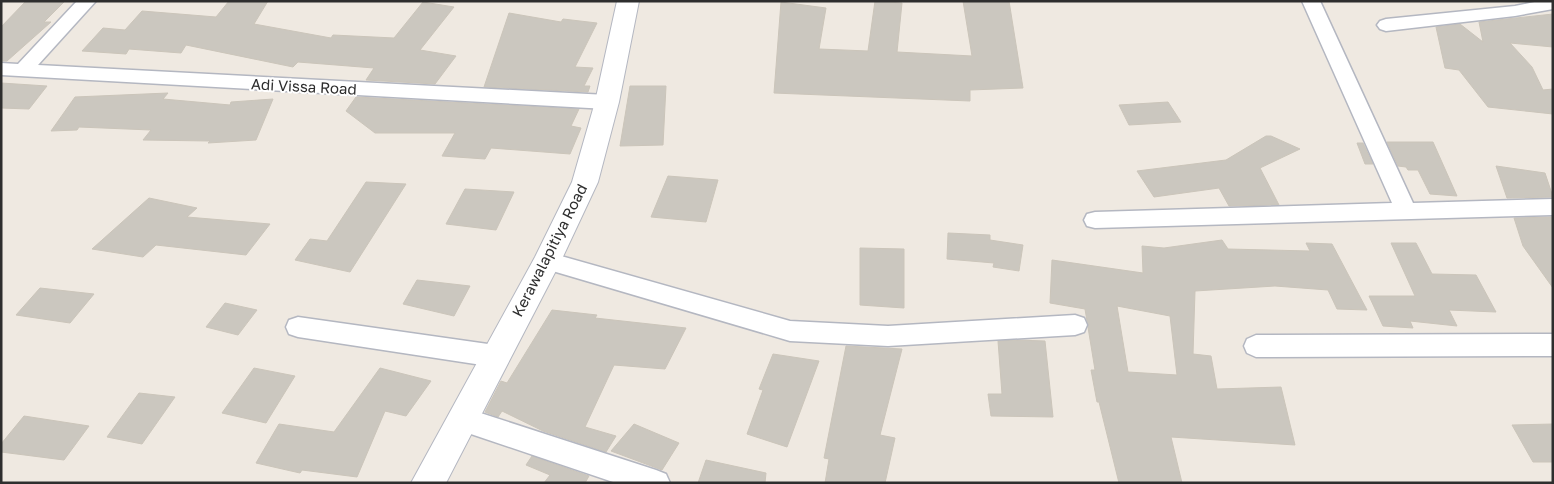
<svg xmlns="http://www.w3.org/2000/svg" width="1554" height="484" viewBox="0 0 1554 484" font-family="'Golos Text',sans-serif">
	<rect width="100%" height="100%" fill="#efe9e1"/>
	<!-- building -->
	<g fill="#cbc7bf" stroke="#cbc5ba" fill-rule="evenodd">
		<path d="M26,1H65L44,22H51L7,61H1V27Z"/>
		<path d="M229,1H268L254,24L331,38L333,35L394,38L423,2L454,7L420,50L456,56L435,84L366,80L374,68L298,62L293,67L186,45L181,53L129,49L126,54L82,51L103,28L125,30L142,11L216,17Z"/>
		<path d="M875,1L902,3L897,52L972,56L963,1H1009L1023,88L970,90V101L774,93L781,2L826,8L819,49L868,51Z"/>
		<path d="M509,13L561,22L563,19L597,23L575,67L593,68L584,86H590L588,92L484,87Z"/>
		<path d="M1553,14V47L1510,43L1532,67L1543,90L1553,89V114L1488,107L1459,70L1445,68L1436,27L1460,24L1483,42L1479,22Z"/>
		<path d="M1,83L47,86L29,109L1,108Z"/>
		<path d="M630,86H666L663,145L620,146Z"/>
		<path d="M168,93L163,99L230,105L231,102L273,99L256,140L208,143L210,141L143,140L151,130L79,127L77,130L51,131L75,97Z"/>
		<path d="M356,97L579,109L571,126L581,128L570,154L491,148L485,159L442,156L455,133H375L346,111Z"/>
		<path d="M1168,102L1181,122L1129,125L1119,105Z"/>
		<path d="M1266,136H1271L1300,149L1260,168L1279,205L1229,206L1219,188L1154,197L1137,171L1226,160Z"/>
		<path d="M1387,142H1433L1457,196L1430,194L1418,170H1408L1406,167L1398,166Z"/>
		<path d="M1357,143H1363L1373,164H1365Z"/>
		<path d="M1496,166L1545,173L1553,197L1507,198Z"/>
		<path d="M668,176L718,180L706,222L651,217Z"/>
		<path d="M366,182L406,184L350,272L295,260L310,239L327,241Z"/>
		<path d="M465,189L514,192L496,230L446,224Z"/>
		<path d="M149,198L197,208L187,217L270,224L246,255L156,245L143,257L92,249Z"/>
		<path d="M1553,217V288L1523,246L1514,218Z"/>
		<path d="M948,233L990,235V240L1023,245L1019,271L993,267L994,263L947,259Z"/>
		<path d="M1222,240L1228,249L1310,251L1306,243L1332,244L1367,310L1337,309L1328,290L1275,286L1195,291L1193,354L1211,356L1217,389L1281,387L1295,445L1171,437L1182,483H1119L1099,402H1097L1091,370H1095L1085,309L1050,303L1052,260L1143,273L1142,246L1164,248ZM1117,306L1170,316L1177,375L1128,372Z"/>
		<path d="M1391,243H1416L1432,274L1476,275L1496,312L1449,310L1457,326L1410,321L1413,328L1383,326L1369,296H1415Z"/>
		<path d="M860,248L904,249V308L860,305Z"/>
		<path d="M417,280L470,286L454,316L403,304Z"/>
		<path d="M40,288L94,294L70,323L16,315Z"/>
		<path d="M225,303L257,310L238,335L206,327Z"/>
		<path d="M552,310L597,315L595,318L686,328L665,369L614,365L585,427L616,436L606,452L543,431L502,411L498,417L485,412L501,381L507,383Z"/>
		<path d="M1017,340L1045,341L1053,417L991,416L988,394H1002L998,341Z"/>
		<path d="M846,346L902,349L880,435L895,438L885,483H825L829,459L824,458Z"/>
		<path d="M773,354L819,361L787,447L747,434L763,390L759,389Z"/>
		<path d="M254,368L295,376L266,423L222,413Z"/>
		<path d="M380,368L431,381L406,416L385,411L357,477L302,470L300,473L256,463L279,424L334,432Z"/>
		<path d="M139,393L175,397L142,444L107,437Z"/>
		<path d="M24,416L89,426L64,460L1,452V444Z"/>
		<path d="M634,424L679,443L662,470L611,451Z"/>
		<path d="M1553,424V462H1533L1512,425Z"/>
		<path d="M532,456L589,476L585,483H544L550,475L526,465Z"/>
		<path d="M706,460L766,473L765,483H698Z"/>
	</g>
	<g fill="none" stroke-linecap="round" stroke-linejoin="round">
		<!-- minor casing -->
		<g stroke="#b4b7c1" stroke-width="3">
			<g id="minor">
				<path d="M77,1H96L38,65L607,95L614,97L617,102L614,107L607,109L1,75V63L18,64Z"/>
				<path d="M1302,1H1320L1413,203L1553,199V215L1095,228L1087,226L1084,220L1087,214L1095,212L1392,203Z"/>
				<path d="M1539,1H1553V9L1515,16L1386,31L1380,29L1377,25L1380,21L1386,19L1515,6Z"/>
				<path d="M547,252L790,321L888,326L1075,315L1084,318L1087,325L1084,332L1075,335L888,346L790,341L539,267L536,261L539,255Z"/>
				<path d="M298,317L495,345L504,348L507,356L504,364L495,367L298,337L289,334L286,327L289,320Z"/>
				<path d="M1553,334V356L1256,357L1247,353L1244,346L1247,339L1256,335Z"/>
				<path d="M462,407L656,470L666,474L670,483H616L462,431L453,427L449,419L453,411Z"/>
			</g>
		</g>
		<!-- tertiary casing -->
		<g stroke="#b4b7c1" stroke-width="2">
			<path id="tertiary" d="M617,1H639L619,102L598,182L561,261L446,483H411L535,257L572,182L595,102Z"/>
		</g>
		<!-- minor -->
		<use href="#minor" fill="#fff" fill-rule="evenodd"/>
		<!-- tertiary -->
		<use href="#tertiary" fill="#fff" fill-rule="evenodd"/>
	</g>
	<g text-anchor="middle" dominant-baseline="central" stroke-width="4" stroke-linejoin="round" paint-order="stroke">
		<!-- street labels -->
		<g font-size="15" fill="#2e2e2e" stroke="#fff">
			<text transform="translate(304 86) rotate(3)">Adi Vissa Road</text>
			<text transform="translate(549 250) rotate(-63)">Kerawalapitiya Road</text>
		</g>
	</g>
	<!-- border -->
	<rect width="1554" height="484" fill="none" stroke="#2e2e2e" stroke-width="5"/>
</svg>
